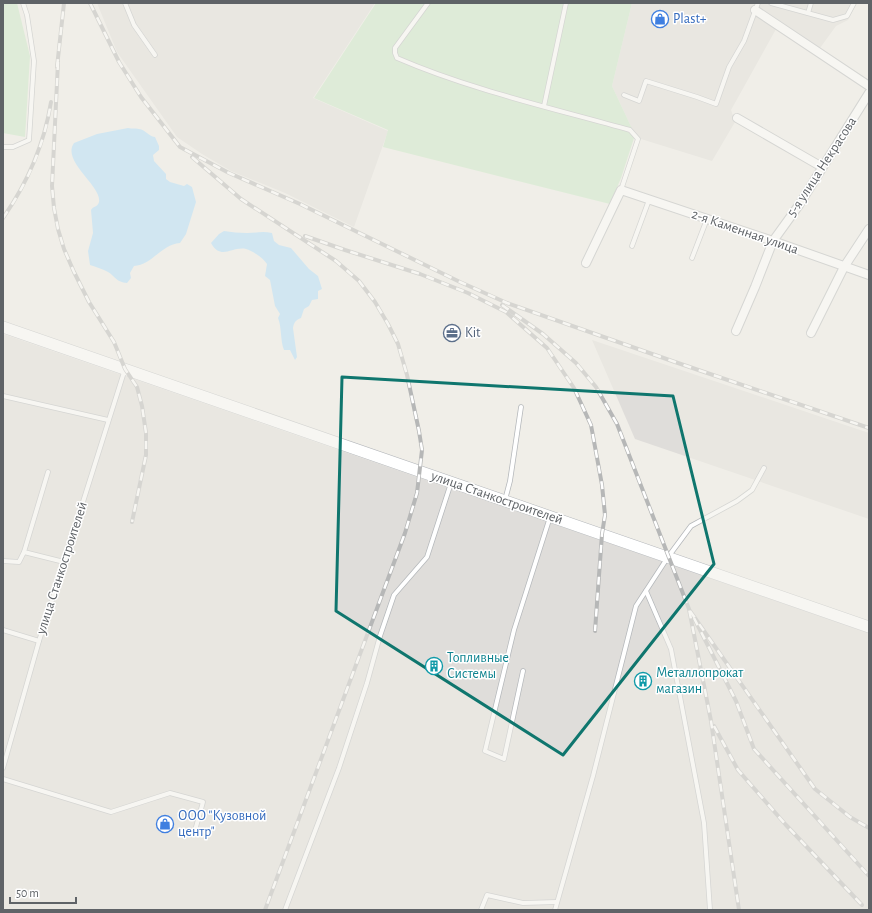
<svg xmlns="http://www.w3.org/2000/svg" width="872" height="913" viewBox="0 0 872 913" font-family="'Alegreya Sans',sans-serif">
	<rect width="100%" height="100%" fill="#f0eee8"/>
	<!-- industrial -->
	<g fill="#dfddda">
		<path d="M97,3H375L313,98L388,131L354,227L285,193L231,171L202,154L177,137L117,52Z"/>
		<path d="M632,3H857L848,20L836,26L820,48L780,22L731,110L735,122L712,161L641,139L635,135L612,86Z"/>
		<path d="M3,334L869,633V910H3Z"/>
		<path d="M592,340L869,433V519L635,439Z"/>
	</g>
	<!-- green -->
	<g fill="#c7e7c5">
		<path d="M3,3H17L30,56L25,137L3,133Z"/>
		<path d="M376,3H632L612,86L635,135L621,178L610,204L383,147L388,130L314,98Z"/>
	</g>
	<!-- water -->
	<g fill="#acdcfd">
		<path d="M128,128C132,129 135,128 139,129C146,130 148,136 155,137L159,146V150L153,155L154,161L166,174V179L170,182L184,186L187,184L192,187L196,202L186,234L180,243C162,244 152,265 134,266L130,273L131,278L127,283C116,282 116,277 108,272C103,269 96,267 90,265L88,251L93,233L91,210C93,206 98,207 99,202C102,186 61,161 74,143L97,134Z"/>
		<path d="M224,231C231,232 240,233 247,233C255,233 263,231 272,233L274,241L279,245L291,248L309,269L318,276L322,289L318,291V299L312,300L309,306L304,309L301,318C296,320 294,322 293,328L297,357L295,360L290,350H284C280,340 282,328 278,318L280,314L275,306L270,280L265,276L267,264C263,258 253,251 246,249C232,246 221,261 211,243L219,234Z"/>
	</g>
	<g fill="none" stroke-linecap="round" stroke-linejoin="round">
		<!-- lane casing -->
		<g stroke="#b5b8bb" stroke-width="5.5">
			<g id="lane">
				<path d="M125,3L134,25L155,55"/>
				<path d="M428,3L395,48V53L397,58C471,90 552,108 630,130L638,139L621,190"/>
				<path d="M771,3L833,20L847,16L854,3"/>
				<path d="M808,13L811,3"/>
				<path d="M624,95L639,101L646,81L697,97L716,104L729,67L744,41L758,3"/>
				<path d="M544,106L566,3"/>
				<path d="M3,147H13L29,140L34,61L27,15L23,3"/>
				<path d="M632,246L649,200"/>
				<path d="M692,258L707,219"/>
				<path d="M3,396L108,420"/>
				<path d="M48,472L24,552L64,562"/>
				<path d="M505,500L510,481L521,407"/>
				<path d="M3,561L19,562L24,552"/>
				<path d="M646,591L671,649L704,823L710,910"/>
				<path d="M3,630L39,641"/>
				<path d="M523,671L504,759L485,751L514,630L550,517"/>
				<path d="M3,768L39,641L125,369"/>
				<path d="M3,779L111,812L170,793L203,802L194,834"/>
				<path d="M285,910L339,768L367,683L380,636L394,595L427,557L451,483"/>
				<path d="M481,910L487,895L523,903L557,902"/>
				<path d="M555,910L593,776L636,606L668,557L691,526L737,501L752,490L764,468"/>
			</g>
		</g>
		<!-- street casing -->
		<g stroke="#b5b8bb" stroke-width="10">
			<g id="street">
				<path d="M755,10L869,86"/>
				<path d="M737,118L822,167"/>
				<path d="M586,263L621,190L773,241L869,275"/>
				<path d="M736,331L755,287L773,241L799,205L869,93"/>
				<path d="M811,333L844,267L869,229"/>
			</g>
		</g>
		<!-- secondary casing -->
		<g stroke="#b4b7bb" stroke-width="12">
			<path id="secondary" d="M3,327L869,627"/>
		</g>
		<!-- lane -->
		<use href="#lane" stroke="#fff" stroke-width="4"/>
		<!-- street -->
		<use href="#street" stroke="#fff" stroke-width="8"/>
		<!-- secondary -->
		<use href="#secondary" stroke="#fff" stroke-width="11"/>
		<!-- rail casing -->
		<g stroke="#b6b7b7" stroke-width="4">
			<g id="rail">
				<path d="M90,3L119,62L141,97L180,147L229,173L300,204L460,282L507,303L675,362L869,428"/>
				<path d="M58,62L52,186L54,208L58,229L64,249L74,272L89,302L114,342L125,369L137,387L142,406L146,433V455L132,522"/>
				<path d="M57,67L64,3"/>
				<path d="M192,157L241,199L336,261L359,281L375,302L388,324L398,344L407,375L419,431L422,450L417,493L405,533L265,910"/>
				<path d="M3,218C28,182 44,146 51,102"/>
				<path d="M305,236L345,250L420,274L468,293L506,312L547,348L574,388L591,425L602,485L605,515L602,534L595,631"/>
				<path d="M502,305L543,334L576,363L596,387L617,424L689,609L711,721L739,910"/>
				<path d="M690,611L815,789L850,817L869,828"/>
				<path d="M694,618L736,701L754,749L869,876"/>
				<path d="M714,726L738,770L786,825L862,905"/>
			</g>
		</g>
		<!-- rail -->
		<use href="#rail" stroke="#fff" stroke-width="2.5" stroke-dasharray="8" stroke-linecap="butt"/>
	</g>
	<!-- marked area -->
	<path d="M0 0H872V913H0ZM342,377L673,396L714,564L563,755L336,611Z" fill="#f0eee8" fill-opacity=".55" fill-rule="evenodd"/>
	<path fill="none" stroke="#0f766e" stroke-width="3" stroke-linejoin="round" d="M342,377L673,396L714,564L563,755L336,611Z"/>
	<!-- icons -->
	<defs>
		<g id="shop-ring" transform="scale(0.9)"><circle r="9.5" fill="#fff" stroke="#3f7fe0" stroke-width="1.5"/><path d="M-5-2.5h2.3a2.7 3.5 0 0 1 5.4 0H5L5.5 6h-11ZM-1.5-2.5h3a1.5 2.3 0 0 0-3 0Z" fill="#3f7fe0"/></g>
		<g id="office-ring" transform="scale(0.9)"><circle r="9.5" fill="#fff" stroke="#5c6f8a" stroke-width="1.5"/><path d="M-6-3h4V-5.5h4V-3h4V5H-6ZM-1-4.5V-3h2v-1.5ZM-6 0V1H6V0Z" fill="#5c6f8a"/></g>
		<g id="building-ring" transform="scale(0.9)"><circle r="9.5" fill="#fff" stroke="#0f9aa8" stroke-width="1.5"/><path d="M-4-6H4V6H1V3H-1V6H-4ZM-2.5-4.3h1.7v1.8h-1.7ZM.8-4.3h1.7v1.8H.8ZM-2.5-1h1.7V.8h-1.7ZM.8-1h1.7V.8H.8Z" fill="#0f9aa8"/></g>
	</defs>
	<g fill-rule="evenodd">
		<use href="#shop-ring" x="660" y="19"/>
		<use href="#office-ring" x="452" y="333"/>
		<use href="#building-ring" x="434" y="666"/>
		<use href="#building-ring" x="643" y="681"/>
		<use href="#shop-ring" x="165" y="824"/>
	</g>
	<g text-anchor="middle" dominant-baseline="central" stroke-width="3" stroke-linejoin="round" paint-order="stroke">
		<!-- shop labels -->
		<g font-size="14" fill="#366cbe" stroke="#fff" text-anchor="start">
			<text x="673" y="19">Plast+</text>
			<text x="178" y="816">ООО "Кузовной<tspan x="178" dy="16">центр"</tspan></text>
		</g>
		<!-- street labels -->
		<g font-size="14" fill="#5f6367" stroke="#fff">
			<text transform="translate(822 167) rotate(-57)">5-я улица Некрасова</text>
			<text transform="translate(745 232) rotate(19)">2-я Каменная улица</text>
			<text transform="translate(497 498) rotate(19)">улица Станкостроителей</text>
			<text transform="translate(62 568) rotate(-72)">улица Станкостроителей</text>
		</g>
		<!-- service labels -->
		<g font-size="14" fill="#4e5e75" stroke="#fff" text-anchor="start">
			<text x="465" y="333">Kit</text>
		</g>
		<!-- culture labels -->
		<g font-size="14" fill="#0d838f" stroke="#fff" text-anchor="start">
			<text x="447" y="658">Топливные<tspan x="447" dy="16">Системы</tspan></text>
			<text x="656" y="673">Металлопрокат<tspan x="656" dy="16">магазин</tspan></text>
		</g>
	</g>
	<!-- border -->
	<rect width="872" height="913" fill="none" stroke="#5f6367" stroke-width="8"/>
	<!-- scale -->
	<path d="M10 897v6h66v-6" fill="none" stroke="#5f6367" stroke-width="2"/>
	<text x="16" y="897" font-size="12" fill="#5f6367" stroke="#ffffff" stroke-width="3" paint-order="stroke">50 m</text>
</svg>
